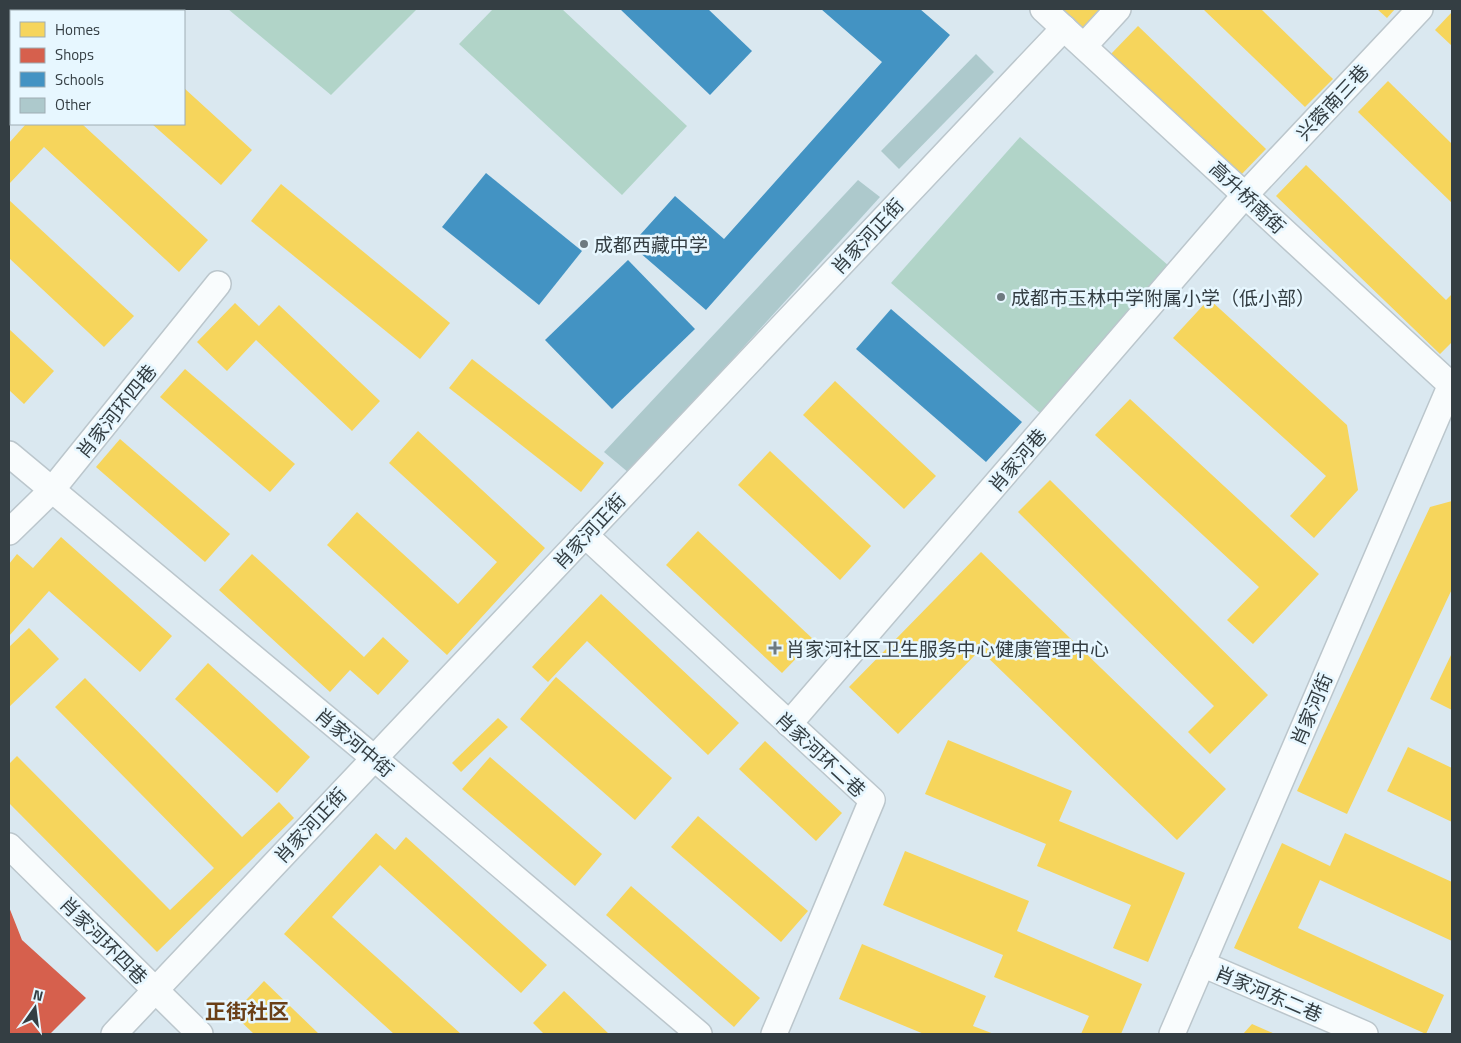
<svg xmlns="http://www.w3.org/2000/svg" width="1461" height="1043" viewBox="0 0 1461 1043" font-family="'Titillium Web','Noto Sans SC',sans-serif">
	<rect width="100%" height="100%" fill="#dae8f0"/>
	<!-- green -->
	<g fill="#b1d4c8">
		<path d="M228,9H417L331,95Z"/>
		<path d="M493,9H562L687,126L622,195L459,44Z"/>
		<path d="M1020,137L1169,266L1040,413L891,283Z"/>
	</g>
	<!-- homes -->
	<g fill="#f6d55c">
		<path d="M1053,9H1103L1079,33Z"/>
		<path d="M1203,9H1261L1333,79L1305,107Z"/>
		<path d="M1377,9H1395L1387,18Z"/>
		<path d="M1452,12V46L1435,30Z"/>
		<path d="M1138,26L1266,149L1238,178L1110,55Z"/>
		<path d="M1388,81L1452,144V203L1358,112Z"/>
		<path d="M184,88L252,150L221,185L152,124H184Z"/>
		<path d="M26,124H82L208,240L179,272L44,147L9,184V143Z"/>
		<path d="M1306,165L1446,300L1452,294V342L1440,354L1276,196Z"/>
		<path d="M281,184L450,323L420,359L251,221Z"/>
		<path d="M9,200L134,316L104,347L9,258Z"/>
		<path d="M1209,299L1347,425L1358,490L1314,538L1290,516L1326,476L1173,338Z"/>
		<path d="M235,303L259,326L279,305L380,401L352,431L256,340L227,371L197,342Z"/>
		<path d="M9,329L54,371L24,404L9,390Z"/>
		<path d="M472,359L604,463L581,492L449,388Z"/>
		<path d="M185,369L295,464L270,492L160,397Z"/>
		<path d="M835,381L936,476L904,509L803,415Z"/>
		<path d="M1130,399L1319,574L1253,644L1227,620L1259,587L1095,435Z"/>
		<path d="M418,431L545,548L447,655L327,545L357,512L458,604L497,562L389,463Z"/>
		<path d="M120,439L230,534L205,562L96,467Z"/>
		<path d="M770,451L871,546L840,580L738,485Z"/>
		<path d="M1050,480L1268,695L1210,754L1188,732L1214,706L1018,512Z"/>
		<path d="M1452,501V589L1347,814L1297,791L1430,507Z"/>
		<path d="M698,531L814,640L782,673L666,565Z"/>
		<path d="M61,537L172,636L140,672L49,591L9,636V564L17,554L33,568Z"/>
		<path d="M981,552L1226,789L1177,840L980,650L898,734L849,687Z"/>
		<path d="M252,554L364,657L383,637L409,661L378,695L350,670L330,692L219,590Z"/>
		<path d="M601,594L739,723L708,755L587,641L548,682L532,667Z"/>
		<path d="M29,628L59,659L9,707V647Z"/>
		<path d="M1451,655H1452V710L1430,699Z"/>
		<path d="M208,663L310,757L277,793L175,699Z"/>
		<path d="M556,677L672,778L635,820L520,719Z"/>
		<path d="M85,678L242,837L279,802L294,818L157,952L9,803V764L17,756L170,910L214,868L55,707Z"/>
		<path d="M498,718L508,727L461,772L452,763Z"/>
		<path d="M948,740L1072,791L1059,821L1185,873L1148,962L1113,948L1131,905L1037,866L1046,844L925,794Z"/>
		<path d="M765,741L842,813L816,841L739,769Z"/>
		<path d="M1408,747L1452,768V822L1387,791Z"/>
		<path d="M490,757L602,854L575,886L462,789Z"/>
		<path d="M698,816L808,911L781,942L671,847Z"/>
		<path d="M376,833L395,850L406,837L547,965L521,993L380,865L332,917L461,1034H394L284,934Z"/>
		<path d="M1345,833L1452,882V941L1320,880L1298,928L1444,995L1426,1034L1234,948L1282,843L1330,866Z"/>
		<path d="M905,851L1029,901L1017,931L1142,984L1121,1034H1081L1089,1016L994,977L1003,955L883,905Z"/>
		<path d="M631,886L760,998L734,1027L606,915Z"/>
		<path d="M862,944L986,996L973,1026L994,1034H924L839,999Z"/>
		<path d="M264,981L319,1034H254L233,1014Z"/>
		<path d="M564,991L609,1034H544L533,1023Z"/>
		<path d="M1252,1024L1275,1034H1243Z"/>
	</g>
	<!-- shops -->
	<path fill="#d6604d" d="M9,907L22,940L86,998L50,1034H9Z"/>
	<!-- schools -->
	<g fill="#4393c3">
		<path d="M620,9H708L752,51L710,95Z"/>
		<path d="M821,9H920L950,35L706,310L631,245L675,196L724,239L882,62Z"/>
		<path d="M486,173L582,251L539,305L442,227Z"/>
		<path d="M628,260L695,329L612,409L545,340Z"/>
		<path d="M891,309L1022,422L986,462L856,349Z"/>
	</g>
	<!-- building -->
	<g fill="#adc9cc">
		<path d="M976,54L994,72L899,169L881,151Z"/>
		<path d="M858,180L880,197L629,473L604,452Z"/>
	</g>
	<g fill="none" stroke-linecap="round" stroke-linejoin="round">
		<!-- street casing -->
		<g stroke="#bbc6cc" stroke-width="28">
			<g id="street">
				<path d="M1043,9L1452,386"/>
				<path d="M1084,46L1118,9"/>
				<path d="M9,454L374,758L699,1034"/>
				<path d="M9,532L51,491L218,284"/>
				<path d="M585,535L872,800L774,1034"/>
				<path d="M789,724L1245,195L1420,9"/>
				<path d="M9,846L200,1034"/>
				<path d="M1202,964L1365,1034"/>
				<path d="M114,1034L1064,28"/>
				<path d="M1172,1034L1452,382"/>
			</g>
		</g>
		<!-- secondary casing -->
		<g stroke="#bbc6cc" stroke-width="30">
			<g id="secondary">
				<path d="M32,11L35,9"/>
				<path d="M9,35L11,32"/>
			</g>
		</g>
		<!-- street -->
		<use href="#street" stroke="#f9fcfd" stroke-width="25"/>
		<!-- secondary -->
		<use href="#secondary" stroke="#f9fcfd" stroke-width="28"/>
	</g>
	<!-- markers -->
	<g fill="#6e7a80" stroke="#e7f7ff" stroke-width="2">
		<circle cx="584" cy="244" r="5"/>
		<circle cx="1001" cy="297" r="5"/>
		<path d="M772.5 640.5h5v5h5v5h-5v5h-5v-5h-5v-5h5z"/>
	</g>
	<g text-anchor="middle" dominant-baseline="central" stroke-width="5" stroke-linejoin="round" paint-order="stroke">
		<!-- street labels -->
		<g font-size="19" fill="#343e43" stroke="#e7f7ff">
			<text transform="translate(1332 102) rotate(-47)">兴蓉南三巷</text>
			<text transform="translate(1248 197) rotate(43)">高升桥南街</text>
			<text transform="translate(867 236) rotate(-47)">肖家河正街</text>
			<text transform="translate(116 411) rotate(-51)">肖家河环四巷</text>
			<text transform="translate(1017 460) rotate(-49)">肖家河巷</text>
			<text transform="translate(589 531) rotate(-47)">肖家河正街</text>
			<text transform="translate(1311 709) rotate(-67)">肖家河街</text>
			<text transform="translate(355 742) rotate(40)">肖家河中街</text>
			<text transform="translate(821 754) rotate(43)">肖家河环二巷</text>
			<text transform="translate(310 825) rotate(-47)">肖家河正街</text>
			<text transform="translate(104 940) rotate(45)">肖家河环四巷</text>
			<text transform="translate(1269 993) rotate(23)">肖家河东二巷</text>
		</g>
		<!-- poi labels -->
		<g font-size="19" fill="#343e43" stroke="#e7f7ff" text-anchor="start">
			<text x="594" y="244">成都西藏中学</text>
			<text x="1011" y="297">成都市玉林中学附属小学（低小部）</text>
			<text x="786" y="648">肖家河社区卫生服务中心健康管理中心</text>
		</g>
		<!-- quarter labels -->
		<g font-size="21" font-weight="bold" fill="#6a3f17" stroke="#e7f7ff">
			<text x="247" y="1011">正街社区</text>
		</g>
	</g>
	<!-- border -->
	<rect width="1461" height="1043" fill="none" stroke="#343e43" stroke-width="20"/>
	<!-- legend -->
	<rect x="10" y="10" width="175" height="115" fill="#e7f7ff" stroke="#9fadb4"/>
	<rect x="20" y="22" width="25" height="15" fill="#f6d55c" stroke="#9fadb4"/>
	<text x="55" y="35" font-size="15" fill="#343e43">Homes</text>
	<rect x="20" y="48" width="25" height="15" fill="#d6604d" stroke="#9fadb4"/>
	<text x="55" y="60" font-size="15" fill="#343e43">Shops</text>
	<rect x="20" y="72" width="25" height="15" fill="#4393c3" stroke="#9fadb4"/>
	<text x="55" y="85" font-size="15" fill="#343e43">Schools</text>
	<rect x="20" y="98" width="25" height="15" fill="#adc9cc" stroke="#9fadb4"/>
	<text x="55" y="110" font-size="15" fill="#343e43">Other</text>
	<!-- north arrow -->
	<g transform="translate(35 1008) rotate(14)" stroke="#e7f7ff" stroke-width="4" paint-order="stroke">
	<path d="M0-4L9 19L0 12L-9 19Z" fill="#343e43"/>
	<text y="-8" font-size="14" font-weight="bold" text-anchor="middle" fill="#343e43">N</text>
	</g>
</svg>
